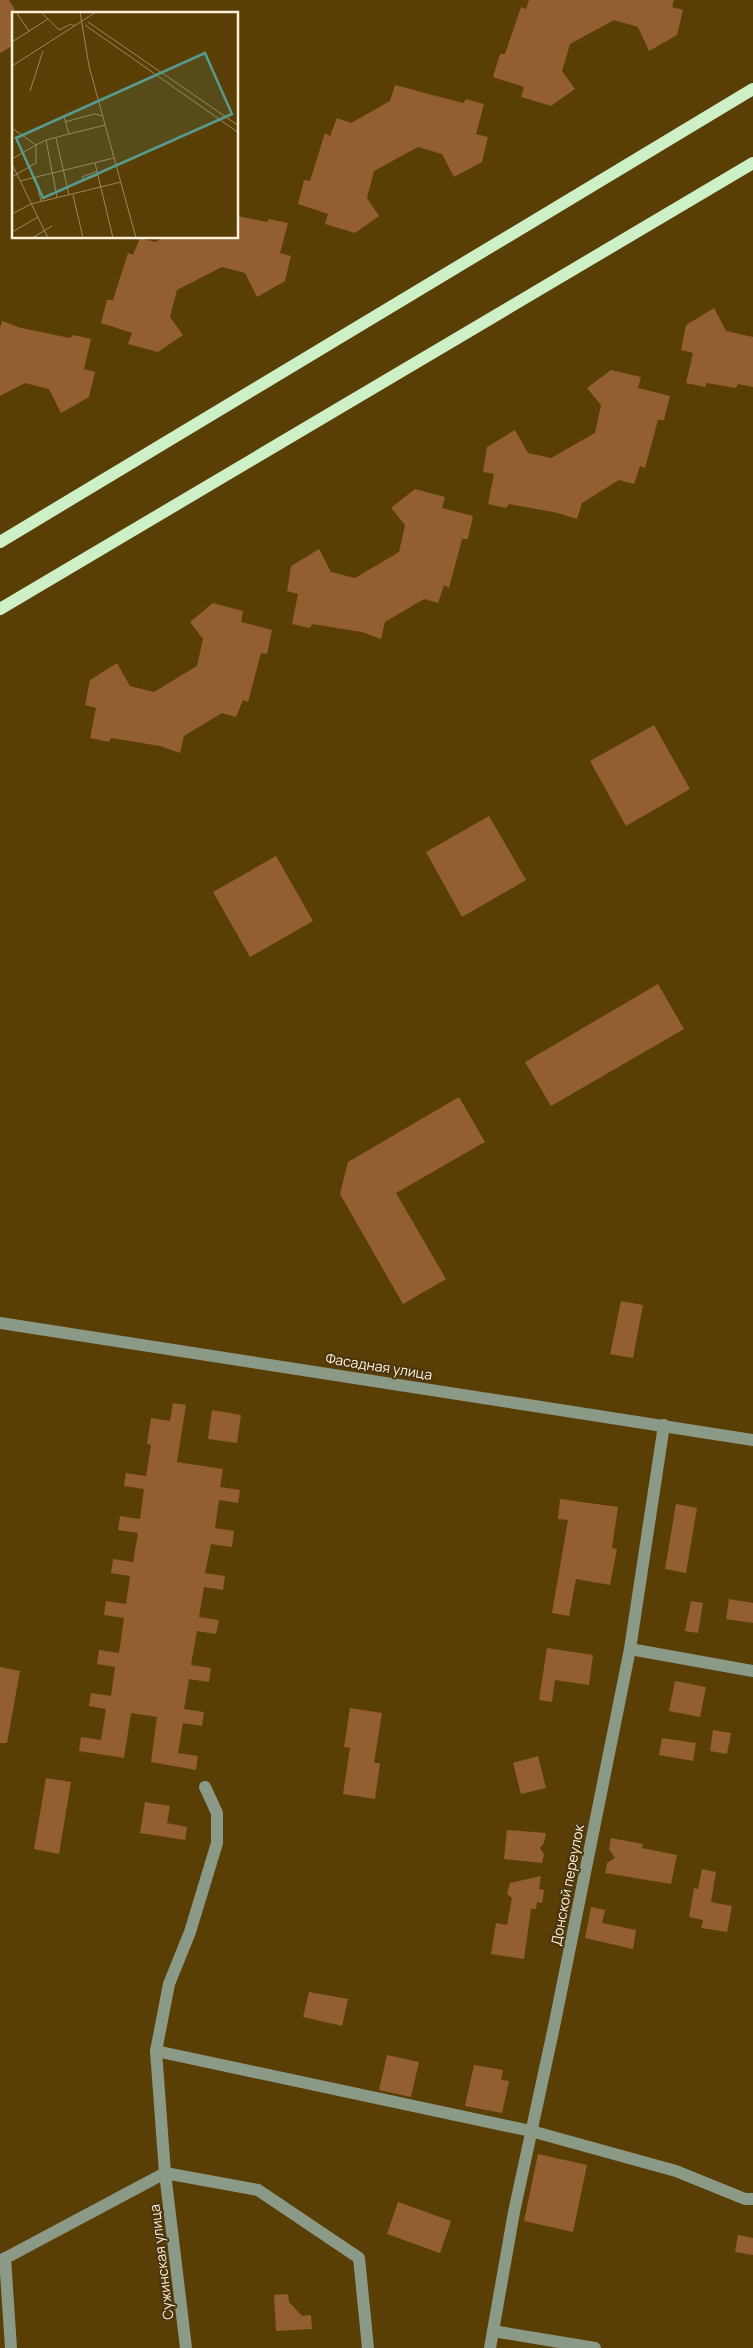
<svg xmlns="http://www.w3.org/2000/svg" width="753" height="2348" viewBox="0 0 753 2348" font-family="Manrope,sans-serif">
	<rect width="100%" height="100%" fill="#593e06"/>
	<!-- building -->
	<g fill="#945f30">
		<path d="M0,0H9L14,8V45L0,53Z"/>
		<path d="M529,0H674L672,7L683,10L677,35L649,51L638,27L614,20L570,44L562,71L575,89L551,106L521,97L524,87L493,77L500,54H505L521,7L526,9Z"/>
		<path d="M395,85L463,103L466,99L484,104L476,134L488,137L482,162L454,177L442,154L418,147L374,171L367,198L379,216L355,233L325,224L328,214L298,204L304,180L310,181L325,133L330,136L337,118L351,123L390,101Z"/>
		<path d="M238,216L267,222L269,219L288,223L280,253L291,256L285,281L257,297L245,273L222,267L177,290L170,317L183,335L158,352L128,344L132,333L101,323L107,300H113L128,253L133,255L140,238L155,242L163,238H238Z"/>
		<path d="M714,308L726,331L753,337V387L738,384L736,388L707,383L705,387L686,383L693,353L681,350L686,325Z"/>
		<path d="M2,321L21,328L70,338L73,335L91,339L84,369L95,372L89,397L61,413L49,389L25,383L0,396V328Z"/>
		<path d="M611,370L641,377L638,388L670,396L664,420H658L645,468L640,466L634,484L619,480L582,503L577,519L558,513L509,504L506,508L488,504L494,474L483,472L487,447L515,430L528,453L551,458L595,433L601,405L587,388Z"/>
		<path d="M415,489L445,497L442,508L473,516L468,539H462L449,588L444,585L438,603L424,599L385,622L381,639L362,632L312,624L310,628L292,624L298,594L287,591L291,566L319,549L331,572L355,578L399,552L405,525L391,508Z"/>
		<path d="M213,603L243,611L241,622L272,630L267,654L261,653L248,702L243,700L236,717L222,713L184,736L180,753L160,746L111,738L109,742L90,738L96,708L85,705L90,680L117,663L130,686L154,692L197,666L203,639L190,622Z"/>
		<path d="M654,725L690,789L626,826L590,761Z"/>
		<path d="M489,816L526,880L462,917L426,852Z"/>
		<path d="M276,856L313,921L250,957L213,892Z"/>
		<path d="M658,984L684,1029L551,1106L525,1062Z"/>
		<path d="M459,1097L485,1142L396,1193L446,1279L403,1304L340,1194L348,1162Z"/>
		<path d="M621,1301L643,1305L633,1358L610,1354Z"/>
		<path d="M173,1403L186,1405L177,1462L223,1469L220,1487L240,1490L238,1503L219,1500L215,1528L234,1531L232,1547L211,1544L205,1573L225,1576L223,1590L204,1587L199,1617L219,1620L216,1634L197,1631L191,1665L211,1668L209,1682L189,1679L184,1709L204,1712L202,1726L183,1723L178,1753L198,1756L196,1770L151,1762L157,1717L131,1713L124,1758L79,1751L81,1737L101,1740L106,1709L89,1706L91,1693L111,1696L115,1667L97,1664L99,1650L119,1653L124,1618L104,1615L106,1601L126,1604L130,1576L111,1573L113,1559L133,1562L138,1533L118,1530L120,1516L140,1519L144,1489L124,1486L126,1473L146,1476L151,1445L147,1444L151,1418L170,1421Z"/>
		<path d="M212,1410L241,1415L237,1443L208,1439Z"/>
		<path d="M560,1499L618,1507L612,1548L617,1549L610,1585L576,1579L569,1616L552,1613L568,1520L558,1519Z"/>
		<path d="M676,1504L697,1508L686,1573L665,1569Z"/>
		<path d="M729,1599L753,1603V1623L726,1619Z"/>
		<path d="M691,1601L703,1603L698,1633L685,1631Z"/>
		<path d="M547,1648L593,1655L589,1685L555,1680L552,1702L539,1700Z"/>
		<path d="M0,1667L20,1671L7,1743H0Z"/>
		<path d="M675,1681L706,1687L700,1717L669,1711Z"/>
		<path d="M350,1708L382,1713L374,1763H380L375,1799L343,1794L350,1748L344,1747Z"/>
		<path d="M713,1730L731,1733L727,1754L710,1751Z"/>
		<path d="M662,1738L696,1743L693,1761L659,1755Z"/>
		<path d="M538,1756L546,1788L521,1794L513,1763Z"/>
		<path d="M46,1778L71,1782L59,1854L34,1849Z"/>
		<path d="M145,1802L170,1806L167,1823L187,1827L185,1840L140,1833Z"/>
		<path d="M507,1830L546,1833L544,1843L540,1848L544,1854L542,1863L504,1859Z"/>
		<path d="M611,1838L643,1844L642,1848L677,1855L671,1884L605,1873L607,1863L615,1858L609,1849Z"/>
		<path d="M702,1869L716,1872L711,1902L732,1906L727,1932L701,1928L703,1920L689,1917L694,1888L698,1889Z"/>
		<path d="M541,1876L539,1889L544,1890L542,1903L537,1902L536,1909H531L524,1959L491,1954L496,1923L507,1925L512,1898L507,1894L510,1883Z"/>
		<path d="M591,1907L605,1910L602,1923L636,1930L633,1949L585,1938Z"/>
		<path d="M309,1992L348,1999L342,2026L303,2017Z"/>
		<path d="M387,2055L419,2062L411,2097L379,2090Z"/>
		<path d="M474,2065L503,2070L501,2080L509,2081L502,2113L465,2106Z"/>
		<path d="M538,2154L587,2165L573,2232L524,2221Z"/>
		<path d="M398,2202L451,2221L440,2253L387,2234Z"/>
		<path d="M738,2235L753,2238V2255L735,2252Z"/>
		<path d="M288,2294L289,2302L302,2316L311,2315L312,2329L276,2331L274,2295Z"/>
	</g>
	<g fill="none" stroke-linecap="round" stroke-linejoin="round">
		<!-- minor -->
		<g stroke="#8a9a86" stroke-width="12">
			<path d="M0,1323L753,1440"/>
			<path d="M630,1649L753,1671"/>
			<path d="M205,1787L217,1813V1843L190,1932L169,1984L156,2051L531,2131L676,2171L745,2199H753"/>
			<path d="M5,2258L11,2348"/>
			<path d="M0,2261L165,2173L156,2051"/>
			<path d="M493,2331L595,2348"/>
			<path d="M186,2348L165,2173L258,2190L359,2258L368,2348"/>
			<path d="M490,2348L514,2212L555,2022L630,1649L664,1425"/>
		</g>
		<!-- major -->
		<g stroke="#cef0c7" stroke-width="12">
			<path d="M0,542L753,89"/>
			<path d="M0,609L753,163"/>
		</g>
	</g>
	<g text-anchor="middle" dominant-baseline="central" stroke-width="4" stroke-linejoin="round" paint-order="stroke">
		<!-- street labels -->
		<g font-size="14" fill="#fef1dc" stroke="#4a350e">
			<text transform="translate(379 1366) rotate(9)">Фасадная улица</text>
			<text transform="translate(567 1885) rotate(-79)">Донской переулок</text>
			<text transform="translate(161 2262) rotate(-97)">Сужинская улица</text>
		</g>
	</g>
	<!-- overview -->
	<g transform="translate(12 12)">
		<rect width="226" height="226" fill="#593e06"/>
		<path fill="none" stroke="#9b865c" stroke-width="1" d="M4,0L17,19M29,0L47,18L59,12L62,14M68,0L77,54L124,226M76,10L227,114M73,13L227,121M0,30L36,7M0,54L84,0M18,79L31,39M52,105L57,122L93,113M53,110L82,102L91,104M0,116L24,133L34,128M44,126L57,183M0,147L24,133V151L0,165M83,151L101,226M0,152L36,226M85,159L70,165L73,168L86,163M23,165L29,189M8,169L102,146M61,183L71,226M45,185L34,128L57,122M0,202L19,192L109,170M0,220L26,205M20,226L40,214"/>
		<path fill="#579b8f" fill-opacity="0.15" stroke="#579b8f" stroke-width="2.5" d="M193,41L220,102L31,186L4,126Z"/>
		<rect width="226" height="226" fill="none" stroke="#fef1dc" stroke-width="2.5"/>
	</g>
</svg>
